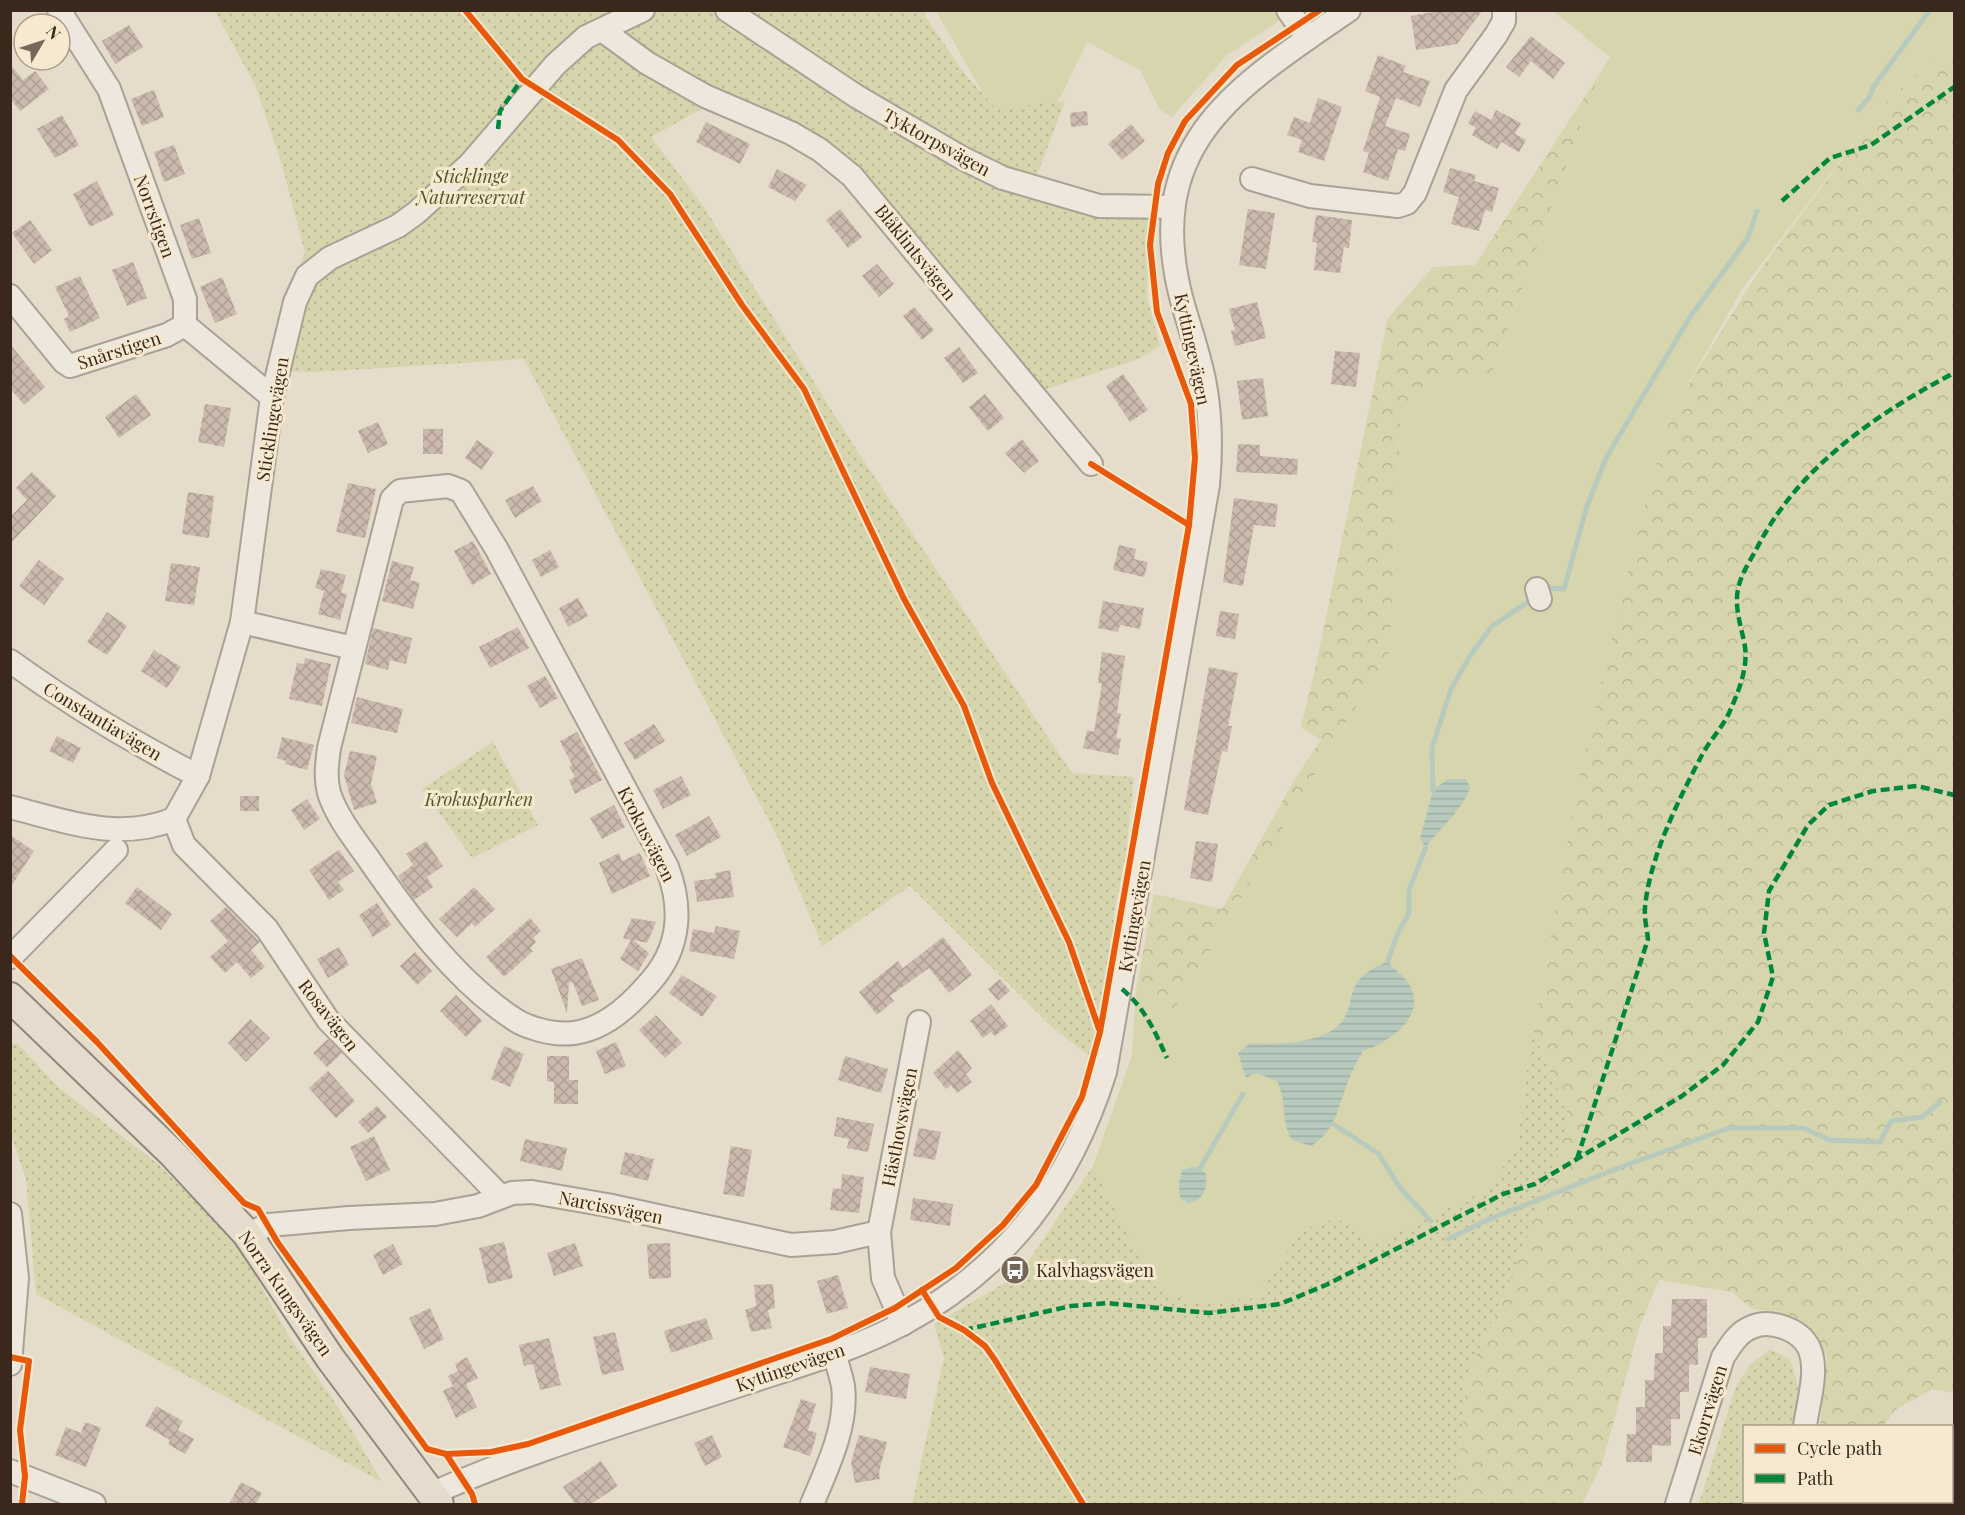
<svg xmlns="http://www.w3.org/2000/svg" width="1965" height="1515" viewBox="0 0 1965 1515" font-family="'Playfair Display',serif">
	<defs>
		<pattern id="forest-crowns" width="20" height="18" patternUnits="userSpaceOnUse" patternTransform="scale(1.5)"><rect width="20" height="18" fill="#d7d5ad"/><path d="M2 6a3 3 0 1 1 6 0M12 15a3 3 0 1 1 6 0" fill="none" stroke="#b9b794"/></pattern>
		<pattern id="park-dots" width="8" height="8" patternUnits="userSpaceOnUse" patternTransform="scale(1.5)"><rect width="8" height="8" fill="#d7d5ad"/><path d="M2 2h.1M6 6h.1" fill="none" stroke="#b9b794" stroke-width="1.8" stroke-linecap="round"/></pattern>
		<pattern id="water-rules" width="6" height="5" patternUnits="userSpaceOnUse" patternTransform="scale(1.5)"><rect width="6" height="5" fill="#b7cabd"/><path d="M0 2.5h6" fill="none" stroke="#9eaea2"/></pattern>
		<pattern id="building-cross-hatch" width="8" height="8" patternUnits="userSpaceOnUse" patternTransform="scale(1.5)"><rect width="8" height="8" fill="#cab9ac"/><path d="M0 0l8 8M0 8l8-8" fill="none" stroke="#ae9f93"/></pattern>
	</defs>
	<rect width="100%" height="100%" fill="#e5dccb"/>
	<!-- grass -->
	<g fill="#d7d5ad">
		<path d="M936,11H1294L1227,55L1172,117L1160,110L1140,70L1087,42L1043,133L989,104Z"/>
		<path d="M1553,11H1954V44L1884,103L1741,291L1670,416L1577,785L1542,989L1532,1029L1517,1149L1484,1191L1375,1245L1337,1218L1301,1230L1257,1298L1188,1302L1153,1285L1093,1166L1132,1056L1136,990L1172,1013L1390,650L1401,412L1440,381L1491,375L1599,75L1610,57Z"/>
	</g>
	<!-- forest -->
	<g fill="url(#forest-crowns)">
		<path d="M1954,44V1393L1933,1389L1896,1409L1883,1426H1820L1827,1356L1812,1333L1778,1312L1751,1309L1733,1292L1659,1280L1640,1325L1602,1464L1582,1504H1456L1466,1379L1512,1274L1570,1119L1532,1029L1542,989L1577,785L1638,529L1672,411L1757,274L1884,103Z"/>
		<path d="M1599,75L1491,375L1440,381L1401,412L1390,650L1172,1013L1136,990L1154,894L1222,909L1296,777L1321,740L1301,727L1315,670L1388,318L1433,267L1475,265Z"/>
	</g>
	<!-- park -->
	<g fill="url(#park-dots)">
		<path d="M215,11H926L925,16L964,73L996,109L1065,101L1035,180L1151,218L1147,297L1160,346L1139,359L1043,390L878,193L725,96L651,137L703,206L856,449L1072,773L1134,777L1126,855L1113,919L1116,926L1092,1058L1051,1026L910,886L822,946L777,836L524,359L317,372L266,371L281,314L305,252L281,162L256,87Z"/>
		<path d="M493,742L538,825L472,858L422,789Z"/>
		<path d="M1532,1029L1570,1119L1512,1275L1466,1379L1456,1504H912L944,1358L934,1324L1019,1275L1093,1166L1153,1285L1188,1302L1257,1298L1301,1230L1337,1218L1375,1244L1484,1191L1517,1149Z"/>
		<path d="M17,1043L59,1088L158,1164L208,1213L245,1257L288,1335L340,1410L382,1482L36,1294L26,1179L11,1136L10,1044Z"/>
		<path d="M1770,1349L1790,1359L1800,1392L1795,1426H1744V1502H1787V1504H1699L1736,1386L1750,1365Z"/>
	</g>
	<!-- water -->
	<g fill="url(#water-rules)">
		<path d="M1448,779H1466L1470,787C1463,810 1441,827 1426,847L1420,839L1433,790Z"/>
		<path d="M1388,961C1395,971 1401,973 1407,981C1431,1014 1390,1042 1363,1051C1358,1060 1353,1068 1350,1077C1339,1102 1337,1131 1311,1146L1292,1140C1280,1120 1288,1103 1277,1081L1256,1073L1246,1078L1238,1053L1250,1043C1277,1045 1331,1044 1345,1017C1349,1010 1350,1002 1352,994C1357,975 1372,969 1388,961Z"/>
		<path d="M1192,1167L1200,1168L1206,1174C1207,1189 1204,1200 1188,1203L1180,1198L1179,1183L1182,1170Z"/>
	</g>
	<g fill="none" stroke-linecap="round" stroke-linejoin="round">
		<!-- stream -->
		<g stroke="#b7cabd" stroke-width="5">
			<path d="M1858,110L1869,98L1874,86L1930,10"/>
			<path d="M1545,591L1548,588L1564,589L1587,506L1606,458L1690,317L1748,238L1757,211"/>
			<path d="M1433,790L1432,748L1451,689L1470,656L1492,626L1534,598"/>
			<path d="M1388,961L1397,935L1409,913V890L1426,847"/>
			<path d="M1333,1124L1379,1154L1400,1188L1431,1221"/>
			<path d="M1200,1168L1243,1094"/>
			<path d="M1448,1239L1487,1220L1621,1167L1729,1128H1803L1830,1140L1880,1142L1891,1121L1922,1117L1940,1102"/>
		</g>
	</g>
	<!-- building -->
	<g fill="url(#building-cross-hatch)">
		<path d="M1443,10H1483L1457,44L1416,50L1411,16Z"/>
		<path d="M129,25L143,47L115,64L102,41Z"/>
		<path d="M1531,36L1565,63L1553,79L1531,61L1519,77L1506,67Z"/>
		<path d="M1378,55L1406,66L1403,72L1430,81L1420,107L1396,98L1385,126L1410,134L1405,151L1398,149L1388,181L1363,172L1369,153L1363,151L1380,97L1365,91Z"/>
		<path d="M10,64L23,80L35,71L49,89L20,111L10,98Z"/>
		<path d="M154,90L164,117L142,126L131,99Z"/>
		<path d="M1318,98L1342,107L1324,161L1298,152L1302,140L1287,135L1294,117L1310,123Z"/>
		<path d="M1496,110L1521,123L1515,134L1526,140L1519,152L1501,142L1497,149L1472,135L1476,128L1468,123L1475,111L1491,120Z"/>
		<path d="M1087,111L1088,125L1071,127L1070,113Z"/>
		<path d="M62,115L79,145L55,158L37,129Z"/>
		<path d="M706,122L750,144L740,164L696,142Z"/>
		<path d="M1131,124L1145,141L1122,160L1108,144Z"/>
		<path d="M174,145L185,174L164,182L154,152Z"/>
		<path d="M1450,168L1476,175L1474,181L1499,188L1492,212L1485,210L1479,231L1451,224L1459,197L1443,192Z"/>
		<path d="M777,169L807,185L795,201L768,187Z"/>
		<path d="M97,181L114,215L90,227L73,194Z"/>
		<path d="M840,209L862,237L848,248L826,220Z"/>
		<path d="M1248,209L1275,213L1266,269L1239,265Z"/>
		<path d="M1316,215L1352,220L1349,248L1344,247L1340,273L1314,270L1317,243L1312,242Z"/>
		<path d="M199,218L211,253L192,259L180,225Z"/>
		<path d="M30,220L52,250L34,264L12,233Z"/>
		<path d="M133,262L147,298L127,306L112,270Z"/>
		<path d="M877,264L894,284L879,297L862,276Z"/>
		<path d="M80,276L100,318L70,332L64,319L69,316L55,287Z"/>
		<path d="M222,277L237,314L215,323L200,287Z"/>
		<path d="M1257,302L1266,338L1235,346L1231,331L1235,330L1229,309Z"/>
		<path d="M914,307L934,330L922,340L903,316Z"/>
		<path d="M10,344L45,387L24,405L10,388Z"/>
		<path d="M959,347L978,373L963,383L944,358Z"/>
		<path d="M1335,351L1360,353L1356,387L1331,384Z"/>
		<path d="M1123,374L1148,410L1130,422L1106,386Z"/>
		<path d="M1263,378L1268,416L1242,420L1237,381Z"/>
		<path d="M136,394L151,415L119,438L105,417Z"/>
		<path d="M985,394L1004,418L988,431L969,407Z"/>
		<path d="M205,404L231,408L224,447L198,442Z"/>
		<path d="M378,422L388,444L368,453L358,431Z"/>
		<rect x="423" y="429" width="20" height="25"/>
		<path d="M1022,439L1039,461L1024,473L1005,453Z"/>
		<path d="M477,440L494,452L482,470L465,458Z"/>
		<path d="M1238,444L1260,445V456L1298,459L1297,475L1236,472Z"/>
		<path d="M32,472L56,496L10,544V517L27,500L16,488Z"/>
		<path d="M348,483L376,489L365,538L336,532Z"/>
		<path d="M533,486L542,501L515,518L505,500Z"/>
		<path d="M188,492L214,496L209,538L182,534Z"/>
		<path d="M1234,498L1278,504L1275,527L1254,525L1243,586L1223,582Z"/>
		<path d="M473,541L491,574L472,585L454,551Z"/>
		<path d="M1119,545L1136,549L1134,559L1148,562L1144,577L1113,570Z"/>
		<path d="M550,550L559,567L541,577L532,560Z"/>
		<path d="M39,560L64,579L44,605L19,586Z"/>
		<path d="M392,561L414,567L410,580L420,583L413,609L382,601Z"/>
		<path d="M171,563L200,567L194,605L165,601Z"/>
		<path d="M321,569L346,575L341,593L347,594L340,620L318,614L324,591L315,588Z"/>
		<path d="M578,598L588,616L568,627L559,608Z"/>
		<path d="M1103,601L1144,608L1140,629L1120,625L1118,632L1098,628Z"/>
		<path d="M1220,611L1239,614L1235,639L1216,636Z"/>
		<path d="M107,612L127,626L107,655L87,642Z"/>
		<path d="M518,627L529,648L490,668L479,647Z"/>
		<path d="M373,628L412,638L406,664L390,660L388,670L365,664Z"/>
		<path d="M154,650L181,667L167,688L141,671Z"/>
		<path d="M1102,652L1125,656L1117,713L1121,714L1116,738L1121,739L1118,755L1083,748L1087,730L1094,732L1102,684L1098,683Z"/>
		<path d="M305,658L331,664L322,706L289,699L297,663L304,664Z"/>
		<path d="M1209,667L1238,673L1228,726H1232L1227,752L1222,751L1208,815L1184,810Z"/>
		<path d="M545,676L558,698L540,708L527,686Z"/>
		<path d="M357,697L403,709L397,733L351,723Z"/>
		<path d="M654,724L665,741L635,760L624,743Z"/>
		<path d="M577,732L602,780L575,794L569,780L575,777L569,767L572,765L560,741Z"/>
		<path d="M57,736L81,748L73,763L49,751Z"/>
		<path d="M282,737L314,745L307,770L285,764L286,761L277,758Z"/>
		<path d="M350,751L377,756L371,784L377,803L354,810L344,775Z"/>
		<path d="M681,776L691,795L663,809L653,790Z"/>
		<rect x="240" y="796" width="19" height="15"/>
		<path d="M307,799L320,819L304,830L291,810Z"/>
		<path d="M614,805L625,827L602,839L590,818Z"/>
		<path d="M709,816L721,837L687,856L675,835Z"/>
		<path d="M10,835L34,851L10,888Z"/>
		<path d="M426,841L443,866L427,877L433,887L414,900L398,876L413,865L406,854Z"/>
		<path d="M1196,841L1218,844L1212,882L1190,878Z"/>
		<path d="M339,850L354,871L338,882L344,890L329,900L309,870Z"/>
		<path d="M619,853L622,861L640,853L650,876L612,894L599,863Z"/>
		<path d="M730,870L734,897L697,902L694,881L716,878L715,873Z"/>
		<path d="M137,887L172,914L161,930L125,903Z"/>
		<path d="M474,887L495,909L475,927L472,923L457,937L439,919Z"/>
		<path d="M377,903L391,925L373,937L359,915Z"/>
		<path d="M226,907L260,942L251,950L265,967L251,978L237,962L225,973L210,957L228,941L210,921Z"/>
		<path d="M530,918L541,931L533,938L536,942L530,948L533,951L504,977L486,957Z"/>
		<path d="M632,918L656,922L647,943L633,940L649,953L638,971L620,959L631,940L623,938Z"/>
		<path d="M716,926L740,931L734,959L689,951L693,929L714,933Z"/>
		<path d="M943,937L972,975L949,993L929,968L890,996L894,1001L877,1015L859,992L898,961L903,968Z"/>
		<path d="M339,947L349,965L328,978L317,959Z"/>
		<path d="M415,952L432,971L417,985L400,966Z"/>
		<path d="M582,958L599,1000L582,1006L573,983L569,982L567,1013L551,969Z"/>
		<path d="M682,975L717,996L702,1017L669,993Z"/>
		<path d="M1000,979L1010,991L998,1001L988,989Z"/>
		<path d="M456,995L482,1021L466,1037L440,1011Z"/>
		<path d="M991,1004L1008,1026L995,1036L991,1032L983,1038L970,1021Z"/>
		<path d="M656,1015L682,1043L665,1058L639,1030Z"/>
		<path d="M250,1019L270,1038L246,1062L228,1043Z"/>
		<path d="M328,1039L342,1053L327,1067L313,1053Z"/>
		<path d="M616,1042L626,1066L605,1074L596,1051Z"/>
		<path d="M504,1046L524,1054L510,1087L491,1079Z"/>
		<path d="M958,1050L972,1068L966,1074L972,1082L957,1093L951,1085L946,1089L933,1073Z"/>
		<path d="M547,1056H569V1080H578V1104H554V1082L547,1081Z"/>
		<path d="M845,1056L888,1069L881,1093L838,1080Z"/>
		<path d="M328,1071L355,1101L336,1118L309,1088Z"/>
		<path d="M377,1106L387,1117L368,1133L358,1122Z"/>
		<path d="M837,1117L874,1124L868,1152L847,1148L849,1139L834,1136Z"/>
		<path d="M919,1128L941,1132L935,1160L913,1156Z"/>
		<path d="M374,1136L390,1170L366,1181L350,1147Z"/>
		<path d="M525,1139L567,1148L562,1171L520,1161Z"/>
		<path d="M731,1146L752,1150L744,1197L723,1194Z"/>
		<path d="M625,1152L654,1159L648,1181L620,1174Z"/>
		<path d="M842,1174L864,1177L859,1213L830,1210L833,1188L841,1189Z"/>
		<path d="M913,1198L953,1204L950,1226L910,1220Z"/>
		<path d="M504,1242L513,1278L488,1284L479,1248Z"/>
		<path d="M575,1243L583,1266L554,1276L547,1253Z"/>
		<path d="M670,1243L671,1278L649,1279L647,1244Z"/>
		<path d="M393,1244L403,1264L383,1275L373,1255Z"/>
		<path d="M838,1275L848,1308L827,1314L817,1281Z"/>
		<path d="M773,1284L775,1308L768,1310L772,1328L751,1332L745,1310L756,1306L754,1285Z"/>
		<path d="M1672,1299H1707V1338H1698V1365L1689,1364V1392H1680V1419H1671V1446L1652,1445V1462H1626L1627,1434H1636V1407H1645V1380H1654L1655,1353H1663V1326H1671Z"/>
		<path d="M430,1308L444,1339L424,1349L409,1318Z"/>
		<path d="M706,1318L713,1339L671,1353L664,1331Z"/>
		<path d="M615,1332L624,1370L602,1375L593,1337Z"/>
		<path d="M549,1338L561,1385L540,1390L533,1364L524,1366L519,1345Z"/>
		<path d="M467,1357L478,1378L466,1384L477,1407L456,1418L443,1391L453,1386L448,1376L458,1371L455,1364Z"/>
		<path d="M870,1367L910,1374L906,1399L865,1392Z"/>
		<path d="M801,1399L816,1404L808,1430L817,1433L810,1456L783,1447Z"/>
		<path d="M156,1406L183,1421L178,1430L194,1439L185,1454L168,1444L170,1440L145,1426Z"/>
		<path d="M85,1422L101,1428L86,1467L55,1455L66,1427L81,1433Z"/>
		<path d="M712,1435L722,1457L705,1466L694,1443Z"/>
		<path d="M859,1435L887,1442L879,1472L880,1479L855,1483L851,1462Z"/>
		<path d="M601,1461L618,1486L591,1504H575L563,1487Z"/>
		<path d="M241,1482L262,1493L256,1504H229Z"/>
	</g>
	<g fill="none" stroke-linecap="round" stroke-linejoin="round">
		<!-- minor casing -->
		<g stroke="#aaa195" stroke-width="26">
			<g id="minor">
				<path d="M59,10L109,89L185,299V325L272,397"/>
				<path d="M727,10L856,96L962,158L1003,178L1099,206L1172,207"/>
				<path d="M1288,10L1308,38"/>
				<path d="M602,30L647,63L705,96L791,133L820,150L852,176L1091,464"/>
				<path d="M1252,179L1310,196L1398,206L1407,203L1415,193L1456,90L1496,35L1504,21V10"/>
				<path d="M10,296L64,362L70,366L167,335L185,325"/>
				<path d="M448,486L461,491L496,548L667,867C682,906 681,947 651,981C628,1008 596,1038 556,1033C545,1032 527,1027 517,1021C457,983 408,916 368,858C353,837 337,817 329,793C325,778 327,763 329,748L392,499L400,491Z"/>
				<path d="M1537,589L1540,599"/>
				<path d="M242,622L353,648"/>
				<path d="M10,661C71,705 132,742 198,776"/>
				<path d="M10,807C66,821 117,842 174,819L198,776L242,622L272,397L295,302L307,276L330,258L398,226L416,213L470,164L555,65L586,37L643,10"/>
				<path d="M174,819L184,845L267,929L328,1020L501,1197"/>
				<path d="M11,957L116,850"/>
				<path d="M10,1214L17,1278L10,1364"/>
				<path d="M879,1232L919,1022"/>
				<path d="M247,1234L269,1225L349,1218L435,1214L478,1206L512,1193L532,1192L607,1205L791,1245L835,1242L879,1232L883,1278L903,1324"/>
				<path d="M10,1471L94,1504"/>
				<path d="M431,1494C531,1449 639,1419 743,1384C797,1366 854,1350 904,1323C1008,1267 1070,1183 1105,1072L1208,485C1211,452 1211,418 1205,385C1200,356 1189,327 1181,297C1142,143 1237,87 1349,10"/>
				<path d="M1795,1502V1504"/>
				<path d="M1949,1502L1950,1504"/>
				<path d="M812,1504C827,1468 848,1426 843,1386C841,1375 837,1364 834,1353"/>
				<path d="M1677,1504L1723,1357C1731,1345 1738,1332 1752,1327C1770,1319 1800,1329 1809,1348C1819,1370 1808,1403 1805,1426"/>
			</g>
		</g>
		<!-- major casing -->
		<g stroke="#90867b" stroke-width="32">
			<path id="major" d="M10,997L173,1154L247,1234L330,1358L439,1504"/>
		</g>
		<!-- minor -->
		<use href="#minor" stroke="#ede7de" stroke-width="22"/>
		<!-- major -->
		<use href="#major" stroke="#e5dcce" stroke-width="28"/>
		<!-- quiet -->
		<g stroke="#00873e" stroke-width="4.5" stroke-dasharray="9 4.5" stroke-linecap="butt">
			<path d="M498,129L500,111L522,79"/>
			<path d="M1782,201L1830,158L1871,145L1954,87"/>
			<path d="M1122,989C1145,1008 1155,1032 1167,1058"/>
			<path d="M1577,1159L1648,939C1647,929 1644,918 1645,908C1649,858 1679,799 1702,755C1710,740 1722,728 1729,713C1738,693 1748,669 1745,647C1742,628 1734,609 1738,589C1741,574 1750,561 1757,548C1798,467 1876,414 1954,373"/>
			<path d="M964,1330L1071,1306L1107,1303L1209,1313L1280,1304L1326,1285L1503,1194L1535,1184L1577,1159L1682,1096L1723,1065L1758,1022L1773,977L1764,933L1769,891L1808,825L1829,805L1873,791L1917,786L1954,795"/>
		</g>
		<!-- cycleway casing -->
		<g stroke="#f7e9d0" stroke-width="10">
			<g id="cycleway">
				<path d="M465,10L522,79L618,140L670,194L742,305L804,389L904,599L964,706L992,783L1069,942L1099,1029"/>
				<path d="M1091,464L1189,525"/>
				<path d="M10,956L97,1042L244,1203L258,1209L278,1243L427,1449L446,1454L472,1494L475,1504"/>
				<path d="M922,1290L939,1317L964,1330L985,1346L995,1360L1083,1504"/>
				<path d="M10,1357L29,1361L20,1430L25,1476L22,1504"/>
				<path d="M446,1454L491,1452L528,1444L831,1339L895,1308L956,1268L1003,1225L1036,1185L1082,1097L1100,1032L1189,525L1195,458L1191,404L1157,312L1150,245L1158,184L1168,153L1185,121L1237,65L1320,10"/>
			</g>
		</g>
		<!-- cycleway -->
		<use href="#cycleway" stroke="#e8590c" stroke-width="6"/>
	</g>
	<!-- icons -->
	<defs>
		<g id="bus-disc" transform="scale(1.5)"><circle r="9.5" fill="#756759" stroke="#f7e9d0"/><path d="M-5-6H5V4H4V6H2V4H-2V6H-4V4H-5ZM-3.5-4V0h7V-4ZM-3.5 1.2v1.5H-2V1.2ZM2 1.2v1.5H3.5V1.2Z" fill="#fff"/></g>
	</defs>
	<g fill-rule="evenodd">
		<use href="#bus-disc" x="1015" y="1270"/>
	</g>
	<g text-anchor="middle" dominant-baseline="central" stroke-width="6" stroke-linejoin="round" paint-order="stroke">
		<!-- street labels -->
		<g font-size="18" fill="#39281c" stroke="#f7e9d0">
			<text transform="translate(937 142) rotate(29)">Tyktorpsvägen</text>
			<text transform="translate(155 216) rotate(70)">Norrstigen</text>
			<text transform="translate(916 252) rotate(51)">Blåklintsvägen</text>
			<text transform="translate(1193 349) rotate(78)">Kyttingevägen</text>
			<text transform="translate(119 350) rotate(-18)">Snårstigen</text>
			<text transform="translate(272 419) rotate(-81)">Sticklingevägen</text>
			<text transform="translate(103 721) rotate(31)">Constantiavägen</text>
			<text transform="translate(647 834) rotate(63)">Krokusvägen</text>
			<text transform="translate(1134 916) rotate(-80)">Kyttingevägen</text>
			<text transform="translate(329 1015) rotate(52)">Rosavägen</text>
			<text transform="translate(899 1127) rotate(-79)">Hästhovsvägen</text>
			<text transform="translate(611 1207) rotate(11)">Narcissvägen</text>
			<text transform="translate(286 1293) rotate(55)">Norra Kungsvägen</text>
			<text transform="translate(790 1367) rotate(-19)">Kyttingevägen</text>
			<text transform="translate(1707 1410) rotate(-73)">Ekorrvägen</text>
		</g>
		<!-- park labels -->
		<g font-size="18" font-style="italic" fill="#4d5722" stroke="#f7e9d0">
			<text x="471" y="176">Sticklinge<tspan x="471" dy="21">Naturreservat</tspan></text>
			<text x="479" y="799">Krokusparken</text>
		</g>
		<!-- poi labels -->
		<g font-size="18" fill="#39281c" stroke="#f7e9d0" text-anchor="start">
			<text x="1036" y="1270">Kalvhagsvägen</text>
		</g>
	</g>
	<!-- border -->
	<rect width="1965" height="1515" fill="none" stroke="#39281c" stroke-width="24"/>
	<!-- legend -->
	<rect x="1743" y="1425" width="210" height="78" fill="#f7e9d0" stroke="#ab9c88" stroke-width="1.5"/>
	<rect x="1755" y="1444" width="30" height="9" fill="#e8590c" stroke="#ab9c88" stroke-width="1.5"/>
	<text x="1797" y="1455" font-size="18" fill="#39281c">Cycle path</text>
	<rect x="1755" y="1474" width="30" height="9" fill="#00873e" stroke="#ab9c88" stroke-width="1.5"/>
	<text x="1797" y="1485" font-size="18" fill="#39281c">Path</text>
	<!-- north arrow -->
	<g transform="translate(42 42) rotate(51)"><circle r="28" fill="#f7e9d0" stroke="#ab9c88" stroke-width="1.5"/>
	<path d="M0-4.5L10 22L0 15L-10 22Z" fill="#756759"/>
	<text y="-9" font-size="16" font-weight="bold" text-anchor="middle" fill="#39281c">N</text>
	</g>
</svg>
